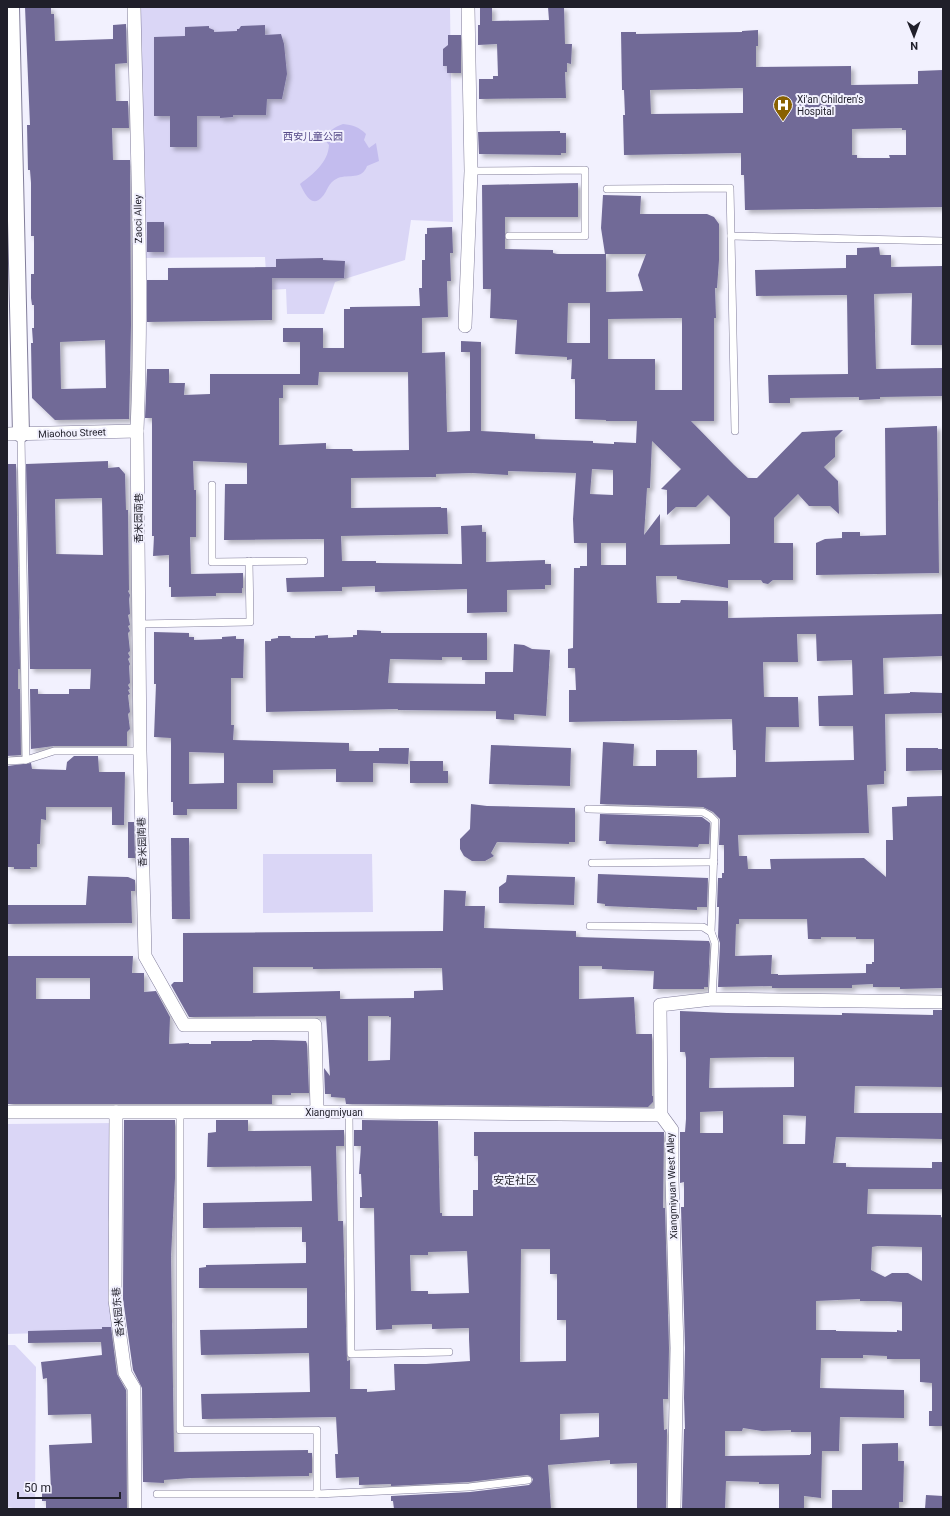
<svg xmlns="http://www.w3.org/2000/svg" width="950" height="1516" viewBox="0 0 950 1516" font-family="Roboto,'Noto Sans SC',sans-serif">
	<defs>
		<filter id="shadow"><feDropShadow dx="3.5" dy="3.5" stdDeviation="2" flood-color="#0004"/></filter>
	</defs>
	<rect width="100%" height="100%" fill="#f2f1fe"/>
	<!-- green -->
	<g fill="#dad6f6">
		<path d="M134,7H450L453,222L411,220L405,260L335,282L324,314H287L286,289L267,290L265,257L139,258Z"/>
		<path d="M263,854H372L373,912L263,913Z"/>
		<path d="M117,1123L108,1224L114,1331L7,1334V1124Z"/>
		<path d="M7,1345H15L36,1367L35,1509H19L7,1507Z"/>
	</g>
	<!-- water -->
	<path fill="#c3bcee" d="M343,124C353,125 359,127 366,134L364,140L369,148L376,143L379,161L367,166C362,180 349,174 338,178C327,183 328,191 322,197C311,209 304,192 300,184C313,174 328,163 329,145L324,139C329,131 334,127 343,124Z"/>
	<!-- building -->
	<g fill="#716a97" fill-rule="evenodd" filter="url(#shadow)">
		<path d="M25,7H51V14H54L55,41L113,39V25L126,24L127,63L115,64L116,101H128L129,128H112L113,160H130L131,325L129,419L55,420L32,398L31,343H33L32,328H34V305H32L31,298V274H34V236H31V183L30,170H28L27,125H30ZM105,340L106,388L61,389L60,342Z"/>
		<path d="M480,7H492V21L549,20L548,7H564L565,44H572L571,64L567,63V72H565L566,98L479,99V79H493V76H498L497,44L478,45V25H480Z"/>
		<path d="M265,25V35L281,34L284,44L287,74L282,99H267L266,115H233V117L220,118V116H197V147H170V116H154V37L185,36V27L209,26V28L214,30V32L237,31V29H239L241,26Z"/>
		<path d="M758,30V46H756V67L851,66V85L918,84V71L943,70V207L745,210L744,175H741V153L624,155L623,115H625L624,90H622L621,32H636V34L742,32V31ZM743,88V113L651,114L650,90ZM902,128V130H906V155H889L890,158H857V155H852V129Z"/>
		<path d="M448,35H461V73H447V66H443V49L448,45Z"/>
		<path d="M560,131V133H566V153H561V155L479,154L478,132Z"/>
		<path d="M578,183V217H505V249L553,250V253L557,254H606V292L643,291L638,275L646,254H605L601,228L603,195L641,196L640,214H707L714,217L719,224V260L717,288H715L716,318H714V421H691L734,465L748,478H757L802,432L843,430L835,438V457L824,467L838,481L839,514L830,506H809L798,494L774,518V543H793V580H773L768,584L763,583L761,580H728V588L677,579V576H656L657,603H680L681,600L728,601V618L943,614V656L883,658L884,694L910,693V692L943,693V713L885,714L886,771H884V784L867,785L869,833L738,835L739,856H747L748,869H771L770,859L864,858L886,877V840H893L892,807L907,806V797L943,796V988L900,989V987H873V984L852,985V988H772V986L718,987L720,943L718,937L719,907H717L718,878H722V873H724V845H719L720,819L713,812L703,807L600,804L603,742L634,744L633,766H656V750H697V778L736,777V750H733L732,719L569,722V690H576L575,668H568V649L573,648L574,568H580V566H587V543H574L573,519L576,473L508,471V475L472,473L436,474V477L351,478V508L441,507V508H447L448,534L341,536L342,561H376V563L462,564L461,526L482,525V532H486V562L545,560V564H551V585H545V589L507,590V612L467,613V589L375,592V586L342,587V591L287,592L286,578L324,577V539L224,540L225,484H247V463L193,461L194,490H196V537H190L191,574L243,573V588H242V593H216V596L171,597V587H169V555L153,556L154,536H152V418H145L147,369H169V383H185L184,395L210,394V374H300V342H283V328H323V348H344V309H350V307L420,306L419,288H422V260H425V234H427V228L452,227L453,253H450L451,281H447L448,317L422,318V353L445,352L447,432L470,431V352H461V341L481,342V431L535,434V439L593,441V443L614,444V442L636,443L637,421H606V420L575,419V379H571L572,359L567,360V357L515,354L517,320L490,318L491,289H483L482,185ZM568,303H590V343H567ZM682,318V390H655V359H608V319ZM319,372H408L409,450L353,451L352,449H326V443L279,445V398H283V385H318ZM652,441L681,469L661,489L667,490V515L676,507H696L708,495L730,517V544L660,545V514L644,535L647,488H650ZM592,469L613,470V495L590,494ZM601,543H626V565H601ZM797,634H816L817,661L852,660L853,695L818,696L819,726H853L854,760L765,762L766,727H799L798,697H764L763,662H798ZM739,919H807L808,939H821V937H856V939H874V962H872V964H866V973L778,975V974H771L772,955L735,956L736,924H739Z"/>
		<rect x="147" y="222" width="17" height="30"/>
		<path d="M879,247L880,255H891V267L943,266V345H911L912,293L874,294L876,369L943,368V396L880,397V399L859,400V397L790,398V403H769L768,375L848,374L847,295L756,296L755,270L846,268V255H857V248Z"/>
		<path d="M323,258V260L345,261L344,278H272V320L147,322V280H168V268L276,267V259Z"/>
		<path d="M937,426L939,573L816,575V543L825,539L842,538V532H860V536L886,535L885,428Z"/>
		<path d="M108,461V468L119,467L125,474L126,510H128L129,590L128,591L130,595L129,599L130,614L128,615L130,625L128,626L130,631L128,633L130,651L128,653L130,657L128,659L130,664L129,666L130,683L128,685L130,689L128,690L130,694L128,695L130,712L128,714L130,729L127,732V746H54L31,749V753L30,689H38V694H69V689H90L91,669H30L26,464ZM102,498L103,555L56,554L55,499Z"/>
		<path d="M7,464H16L20,669H18V689H20L21,755L7,756Z"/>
		<path d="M357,630L381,631V633H487V660H462V657H442V660L390,659L388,683L485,684V672H513L514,644L524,645L532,649L550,650L546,716L514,714V720L496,719V711L398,710V709L266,712L265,641H271V639L278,638V636H290L291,638H315V636L328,635V638L353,637V635H357Z"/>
		<path d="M154,632L189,633V637H194V640L222,639V637L236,636V639H244L243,678H231V725H234L233,740L349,743V751H379V748H409L408,764L373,763V782H336V769L273,770V783H237V809H187V815H173V802H171V738L154,737L156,684H154ZM189,752L224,753V783L189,784Z"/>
		<path d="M491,745L571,748L570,786L489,784Z"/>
		<path d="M906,748H938V749H943V770L906,771Z"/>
		<path d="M74,756H98L99,772H125L124,825H112V807H46V820L41,819L40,844H37V867H30L31,869H14V867H7V766L31,763L32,769L66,770L67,762Z"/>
		<path d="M410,761H443V771H448V783H410Z"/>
		<path d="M471,804L487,806L575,808V842H569V844L497,842L491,853L494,856L485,861H472L464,856L460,849V839L470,829Z"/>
		<path d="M600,814L702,817L710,823L709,844H699L698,847L606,844V841H599Z"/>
		<path d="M128,822H134L135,858H128Z"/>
		<path d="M171,838H189L190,919H172Z"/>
		<path d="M598,874L708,878L707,907H697V910L605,906V904L597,903Z"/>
		<path d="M507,875L575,877L574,905L499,903V887L506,882Z"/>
		<path d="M88,876L128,877L135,880V891H131L132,923L7,924V905H86Z"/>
		<path d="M444,890L466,891L465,906H485L484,928L576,931V937L709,941L710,944L708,987H704V989H653L654,971L602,969V966H579V999L634,997L636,1034H652V1096H653V1102L648,1107L346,1104L345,1098L331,1097V1094H325L324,1068L330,1076L326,1016L189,1017L171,985L174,982H183V933L443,931ZM253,967H313V969L442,968L443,990L414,991V998L340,999V991L253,993ZM368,1016H389V1017H391L390,1060L368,1061Z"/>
		<path d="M7,956H133L132,973H144V992L156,991L170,1017L169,1044L189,1043V1044H211V1041H252V1040H273L306,1041L307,1044L309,1093H291V1095H272V1104H7ZM36,978H90V999H36Z"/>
		<path d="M933,1010H943V1087L855,1086L854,1113H942L943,1139L836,1137L833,1163H846V1167L932,1168V1162H943V1189H868L867,1214L941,1215V1217L943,1218V1426H929V1411H932V1383L920,1382V1359H887V1356L863,1355V1358H821L820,1388L904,1390V1418L840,1417L839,1451H822L821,1498L804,1496V1509H779V1484H759V1482L726,1481L725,1509H682L684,1429H685L684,1398L685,1348L681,1207H684V1182L680,1183V1132H685L686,1119V1058L685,1052H680V1011L727,1013L842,1015V1013L933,1015ZM770,1057H794V1087L709,1088L710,1058ZM723,1111V1133H700V1112ZM783,1115L806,1116L805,1144H783ZM878,1246L922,1247V1281L908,1273H892L885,1277L871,1270L872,1247ZM860,1299V1301H887L902,1302V1331L897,1330V1332L836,1331V1330H816V1301ZM743,1428L762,1431L791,1430V1432H811V1454H810V1455L725,1456V1431H742Z"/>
		<path d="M124,1120H175V1178L171,1256L174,1452L308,1450V1453H312V1473H309V1476L191,1478L164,1480V1483L143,1482L142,1388L133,1370L123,1299Z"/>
		<path d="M216,1120H248V1131L344,1130V1146H336L338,1221H343L347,1361L350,1360V1389H367V1392L395,1390L394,1364H426L470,1361L469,1339V1328L432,1329V1324L392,1325V1329L376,1330L374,1208H360V1197H362L361,1174H359L361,1146H354V1130H362V1120L438,1121L440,1213H442V1216H473V1190H478V1156H474V1132H664L663,1208H665L669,1348L668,1399H663L664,1430L667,1429L666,1509H637V1463L610,1464V1460L548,1465L551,1509H394L393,1501H391V1496L470,1492L529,1485L532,1482L533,1479L530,1476L527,1475L469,1482L391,1486V1484L359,1485V1477L336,1478L335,1454H338L336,1417L202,1419L201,1394L310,1392L309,1353L201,1355L200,1330L307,1328V1288H199V1268L206,1267V1265L306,1263V1242H302V1227L203,1228V1203L312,1201L311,1166L207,1167L208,1133L216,1132ZM521,1249H550V1274H557V1320H566V1361L520,1362ZM467,1251L469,1293L428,1294V1291H411L410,1255H428V1252ZM599,1413V1437L560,1440V1414Z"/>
		<path d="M102,1327H111L117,1374L126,1390L127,1509H46V1501H42V1490H51L49,1445L92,1443L91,1414L48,1415L47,1378L43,1379L41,1362L102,1355L101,1342L28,1343V1331L102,1329Z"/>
		<path d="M898,1443V1461H904L903,1502H899V1509H832V1490H862V1444Z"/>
		<path d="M926,1495L943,1496V1509H925Z"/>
	</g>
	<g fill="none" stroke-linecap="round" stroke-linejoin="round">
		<!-- service casing -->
		<g stroke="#827e9b" stroke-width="8">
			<g id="service">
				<path d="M471,171L585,170V236H509"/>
				<path d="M607,189L730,188L731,236L943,241"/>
				<path d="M731,236L735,431"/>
				<path d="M21,434L26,760"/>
				<path d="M212,485V562L304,561"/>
				<path d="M138,624L250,622L249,561"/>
				<path d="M7,761L26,760L54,751H140"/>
				<path d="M588,809L703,812L710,816L715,821L711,932"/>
				<path d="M592,863L714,862"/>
				<path d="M590,926L703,927L711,932L715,943L712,999"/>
				<path d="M349,1112L351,1354L449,1352"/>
				<path d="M157,1494H317V1430H180V1112"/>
				<path d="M317,1494L469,1487L528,1480"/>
			</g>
		</g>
		<!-- minor casing -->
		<g stroke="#827e9b" stroke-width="14">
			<g id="minor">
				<path d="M134,7C137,148 143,290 137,431L140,751L145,956L184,1025H315L317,1112"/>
				<path d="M465,326L471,171L468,7"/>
				<path d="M7,434L137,431"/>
				<path d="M7,1112H349L661,1115"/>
				<path d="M116,1112L115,1300L125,1373L134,1388L135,1509"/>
				<path d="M674,1509L677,1348L672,1180V1130L661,1115L660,1005L712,999L943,1002"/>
			</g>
		</g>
		<!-- tertiary casing -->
		<g stroke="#827e9b" stroke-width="18">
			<path id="tertiary" d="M11,7L21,434"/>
		</g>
		<!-- service -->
		<use href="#service" stroke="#fff" stroke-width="7"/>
		<!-- minor -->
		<use href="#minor" stroke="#fff" stroke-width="13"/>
		<!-- tertiary -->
		<use href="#tertiary" stroke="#fff" stroke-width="16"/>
	</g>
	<!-- icons -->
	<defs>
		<g id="hospital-pin" transform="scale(1)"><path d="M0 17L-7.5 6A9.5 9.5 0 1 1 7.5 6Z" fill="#896100" stroke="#f2f1fe"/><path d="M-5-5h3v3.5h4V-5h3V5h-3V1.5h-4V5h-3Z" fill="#fff"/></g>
	</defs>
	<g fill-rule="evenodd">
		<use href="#hospital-pin" x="783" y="105"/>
	</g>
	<g text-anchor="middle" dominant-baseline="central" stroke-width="4" stroke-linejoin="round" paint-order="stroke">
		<!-- poi labels -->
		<g font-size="10" fill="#201f2a" stroke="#f2f1fe" text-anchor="start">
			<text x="797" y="99">Xi'an Children's<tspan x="797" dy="12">Hospital</tspan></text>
		</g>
		<!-- park labels -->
		<g font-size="10" fill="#564a88" stroke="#f2f1fe">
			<text x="313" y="136">西安儿童公园</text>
		</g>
		<!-- street labels -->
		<g font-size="10" fill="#201f2a" stroke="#f2f1fe">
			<text transform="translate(138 219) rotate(-91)">Zaoci Alley</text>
			<text transform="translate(72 433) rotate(-2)">Miaohou Street</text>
			<text transform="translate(138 518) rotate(-90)">香米园南巷</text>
			<text transform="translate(142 842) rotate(-92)">香米园南巷</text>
			<text x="334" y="1112">Xiangmiyuan</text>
			<text transform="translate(672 1186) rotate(-92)">Xiangmiyuan West Alley</text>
			<text transform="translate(118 1312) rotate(-95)">香米园东巷</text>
		</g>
		<!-- neighbourhood labels -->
		<g font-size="11" fill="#201f2a" stroke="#f2f1fe">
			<text x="515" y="1180">安定社区</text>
		</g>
	</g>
	<!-- border -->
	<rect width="950" height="1516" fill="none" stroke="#201f2a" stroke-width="16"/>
	<!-- north arrow -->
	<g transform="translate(914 36) rotate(179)" stroke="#f2f1fe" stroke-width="3" paint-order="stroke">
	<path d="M0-3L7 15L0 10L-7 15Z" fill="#201f2a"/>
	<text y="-6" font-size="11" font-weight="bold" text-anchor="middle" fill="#201f2a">N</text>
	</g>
	<!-- scale -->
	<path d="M18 1492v6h102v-6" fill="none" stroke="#201f2a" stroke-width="2"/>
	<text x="24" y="1492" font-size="12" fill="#201f2a" stroke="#f2f1fe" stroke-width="3" paint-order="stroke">50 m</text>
</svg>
